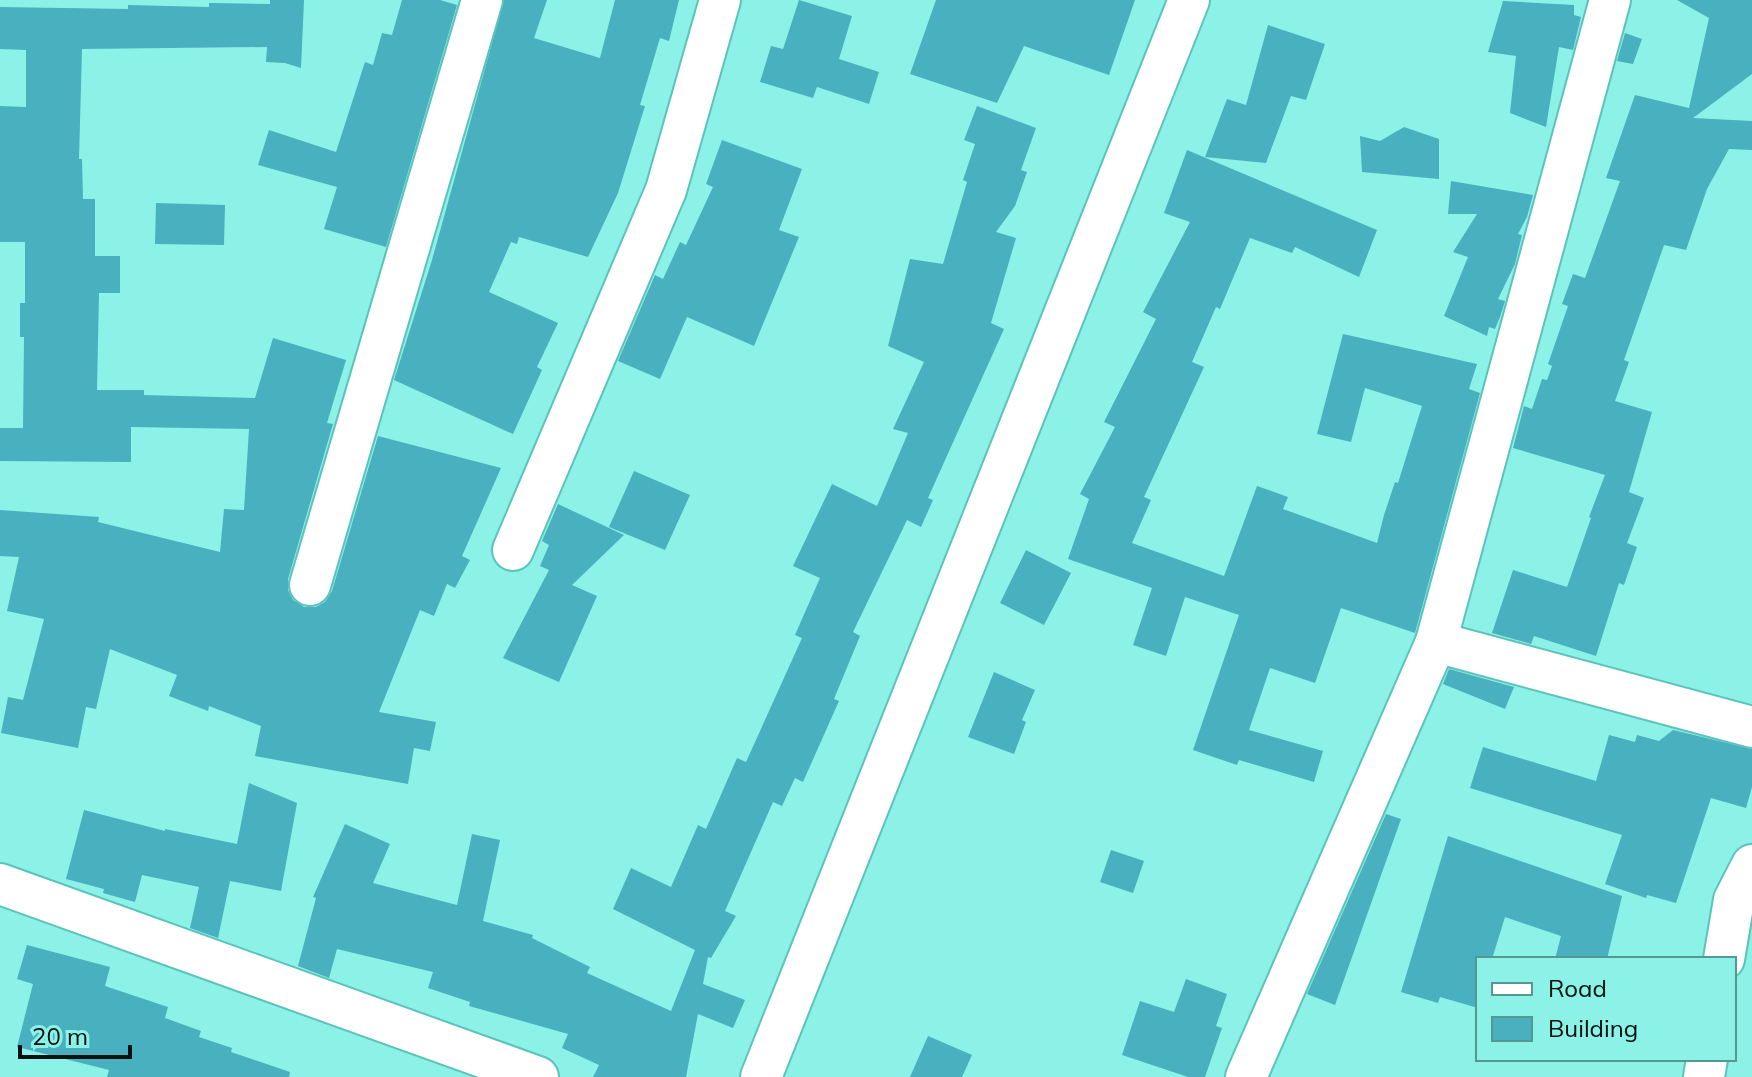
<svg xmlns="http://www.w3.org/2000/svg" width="1752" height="1077" viewBox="0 0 1752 1077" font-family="Mulish,sans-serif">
	<rect width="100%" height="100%" fill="#8cf2e8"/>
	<!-- building -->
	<g fill="#48b0be">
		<path d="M270,0H304L301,68L285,63L266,62L267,47L82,49L79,159H82L83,199H95V256H120V293H99L97,390H144V395L255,398L273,338L346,360L327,423L333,424L288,579V590L293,600L304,607H316L325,602L332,591L378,436L501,468L462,556L470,560L455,588L447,584L434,616L420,610L379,712L436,722L430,751L414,748L408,784L255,756L261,726L209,706L208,711L169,696L177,675L110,649L96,709L86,707L78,748L1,733L8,697L23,700L44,619L7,611L19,557L0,556V510L99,517L98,522L220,552L224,509L244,510L249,429L131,427V462L0,461V428H23L24,337H20V303H25V242H0V106L26,107V50L0,49V7L128,9V5L209,7V3L270,4Z"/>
		<path d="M402,0H440L457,5L386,247L324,229L337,187L258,165L269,130L336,152L365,62L373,65L382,33L392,35Z"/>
		<path d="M504,0H547L534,38L600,58L615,0H679L669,41L660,38L640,105L645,106L618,193L588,257L519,237L517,244L511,242L489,292L558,323L537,367L542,370L513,434L394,380L432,260Z"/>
		<path d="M799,0L852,16L839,59L879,72L869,104L817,87L813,98L760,82L771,46L783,49Z"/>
		<path d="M936,0H1135L1109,75L1024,46L997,103L910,74Z"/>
		<path d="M1677,0H1752V74L1693,118L1752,121V150L1729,149L1707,189L1686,250L1664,245L1624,360L1629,362L1615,401L1652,412L1629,492L1644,498L1627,543L1637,547L1624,585L1619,583L1596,656L1534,636L1531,644L1492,633L1513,570L1567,587L1591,518L1589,517L1605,475L1513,448L1524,406L1532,409L1542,379L1547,380L1552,366L1548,364L1568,306L1562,304L1573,274L1585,278L1620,181L1606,178L1635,95L1689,108L1709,18Z"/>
		<path d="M1503,1L1574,5V15L1581,17L1573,50L1559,47L1546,127L1510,113L1516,56L1488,52Z"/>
		<path d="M1268,25L1325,44L1306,100L1291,96L1266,163L1205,157L1227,99L1246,105Z"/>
		<path d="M1625,33L1642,39L1633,64L1617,61Z"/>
		<path d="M977,106L1036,128L1021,170L1027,172L1015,206L996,232L1016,238L991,323L1004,329L928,498L933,500L921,527L907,520L853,632L860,636L834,699L839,701L803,782L795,778L782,806L773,802L725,911L736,916L711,958L708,957L703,984L745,1000L733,1028L698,1014L686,1077H593L599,1065L562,1048L568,1034L469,1006L470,1002L428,988L433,972L337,949L329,978L298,966L316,898L313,897L345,824L390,844L373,883L457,905L472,834L500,840L483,921L533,935L532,938L590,967L587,973L671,1011L695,950L613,909L631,868L671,887L698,825L706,829L737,758L746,762L802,638L795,635L820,578L793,566L832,484L877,506L908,433L893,429L924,362L888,346L910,259L943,264L967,182L963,180L975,144L964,140Z"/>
		<path d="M1404,127L1439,139V179L1362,172L1360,136L1380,141Z"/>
		<path d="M722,140L802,169L779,230L799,237L754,346L687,317L660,379L618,361L655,275L663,279L680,242L686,245L713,187L706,184Z"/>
		<path d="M1187,150L1377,230L1359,277L1295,247L1292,253L1250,238L1220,309L1216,307L1192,362L1204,367L1144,497L1151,500L1132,543L1224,576L1257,486L1288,497L1283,509L1377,543L1384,515L1395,482L1398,483L1422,406L1365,388L1351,442L1317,434L1343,334L1477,364L1469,389L1480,393L1415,633L1341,608L1315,683L1270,668L1249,730L1323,751L1314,782L1239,760L1237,765L1193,750L1239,615L1185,597L1166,656L1133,645L1152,588L1068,559L1089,499L1080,494L1115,427L1104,422L1156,319L1143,312L1190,222L1164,213Z"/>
		<path d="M1451,181L1533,195L1527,217L1518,234L1522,235L1515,264L1498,299L1505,301L1500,317L1495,329L1489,327L1487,336L1444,316L1468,257L1453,252L1477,214H1448Z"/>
		<path d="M156,203L225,205L224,245L155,244Z"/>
		<path d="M634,471L690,495L665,550L609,527Z"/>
		<path d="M558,504L624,535L572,585L597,596L559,682L503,658L549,570L540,566L549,545L542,541Z"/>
		<path d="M1026,550L1071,573L1044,625L1000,603Z"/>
		<path d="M1449,669L1514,687L1505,709L1443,684Z"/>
		<path d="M994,672L1035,690L1022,720L1026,722L1014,754L968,737Z"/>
		<path d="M1673,730L1752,749V787L1746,808L1711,798L1676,903L1647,895L1646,898L1605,884L1622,835L1470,788L1483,747L1596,781L1609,735L1635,742L1637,735L1659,741Z"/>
		<path d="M249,783L297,803L281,891L230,881L218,938L190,928L199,887L142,875L135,902L103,893L104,889L66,879L84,810L165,831V829L237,844Z"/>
		<path d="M1386,814L1401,819L1335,1005L1307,994Z"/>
		<path d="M1448,836L1622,896L1607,959H1555L1561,936L1505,917L1492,959H1478V1008L1440,997L1438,1003L1401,992Z"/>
		<path d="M1111,850L1144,861L1133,893L1100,882Z"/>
		<path d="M27,945L110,967L105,986L168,1007L165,1018L201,1031L199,1037L232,1048L231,1052L290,1072L289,1077H107L109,1070L17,1047L33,984L17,979Z"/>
		<path d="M1186,979L1227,994L1216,1026L1222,1028L1205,1077H1188L1122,1055L1140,1001L1174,1012Z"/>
		<path d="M928,1036L972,1055L962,1077H910Z"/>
	</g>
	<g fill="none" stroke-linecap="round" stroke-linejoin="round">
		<!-- minor casing -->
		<g stroke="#5cc3ba" stroke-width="44">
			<g id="minor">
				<path d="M513,550L666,190L720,0"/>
				<path d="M310,585L482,0"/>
				<path d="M1436,642L1752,727"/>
				<path d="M0,884L538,1077"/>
				<path d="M1724,959L1734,900L1752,865"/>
				<path d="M761,1077L1189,0"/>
				<path d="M1246,1077L1436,642L1610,0"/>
				<path d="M1704,1077L1707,1059"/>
			</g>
		</g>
		<!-- minor -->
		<use href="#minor" stroke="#fff" stroke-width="40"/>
	</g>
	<!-- legend -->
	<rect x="1476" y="957" width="260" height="104" fill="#8cf2e8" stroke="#549891" stroke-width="2"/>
	<rect x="1492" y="983" width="40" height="12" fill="#ffffff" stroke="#549891" stroke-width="2"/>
	<text x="1548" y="997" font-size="24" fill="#00110f">Road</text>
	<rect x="1492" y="1017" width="40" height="24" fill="#48b0be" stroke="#549891" stroke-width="2"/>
	<text x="1548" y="1037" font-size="24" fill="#00110f">Building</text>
	<!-- scale -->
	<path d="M20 1045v12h110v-12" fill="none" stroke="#00110f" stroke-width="4"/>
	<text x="32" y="1045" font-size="24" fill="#00110f" stroke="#8cf2e8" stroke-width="6" paint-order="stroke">20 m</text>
</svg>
